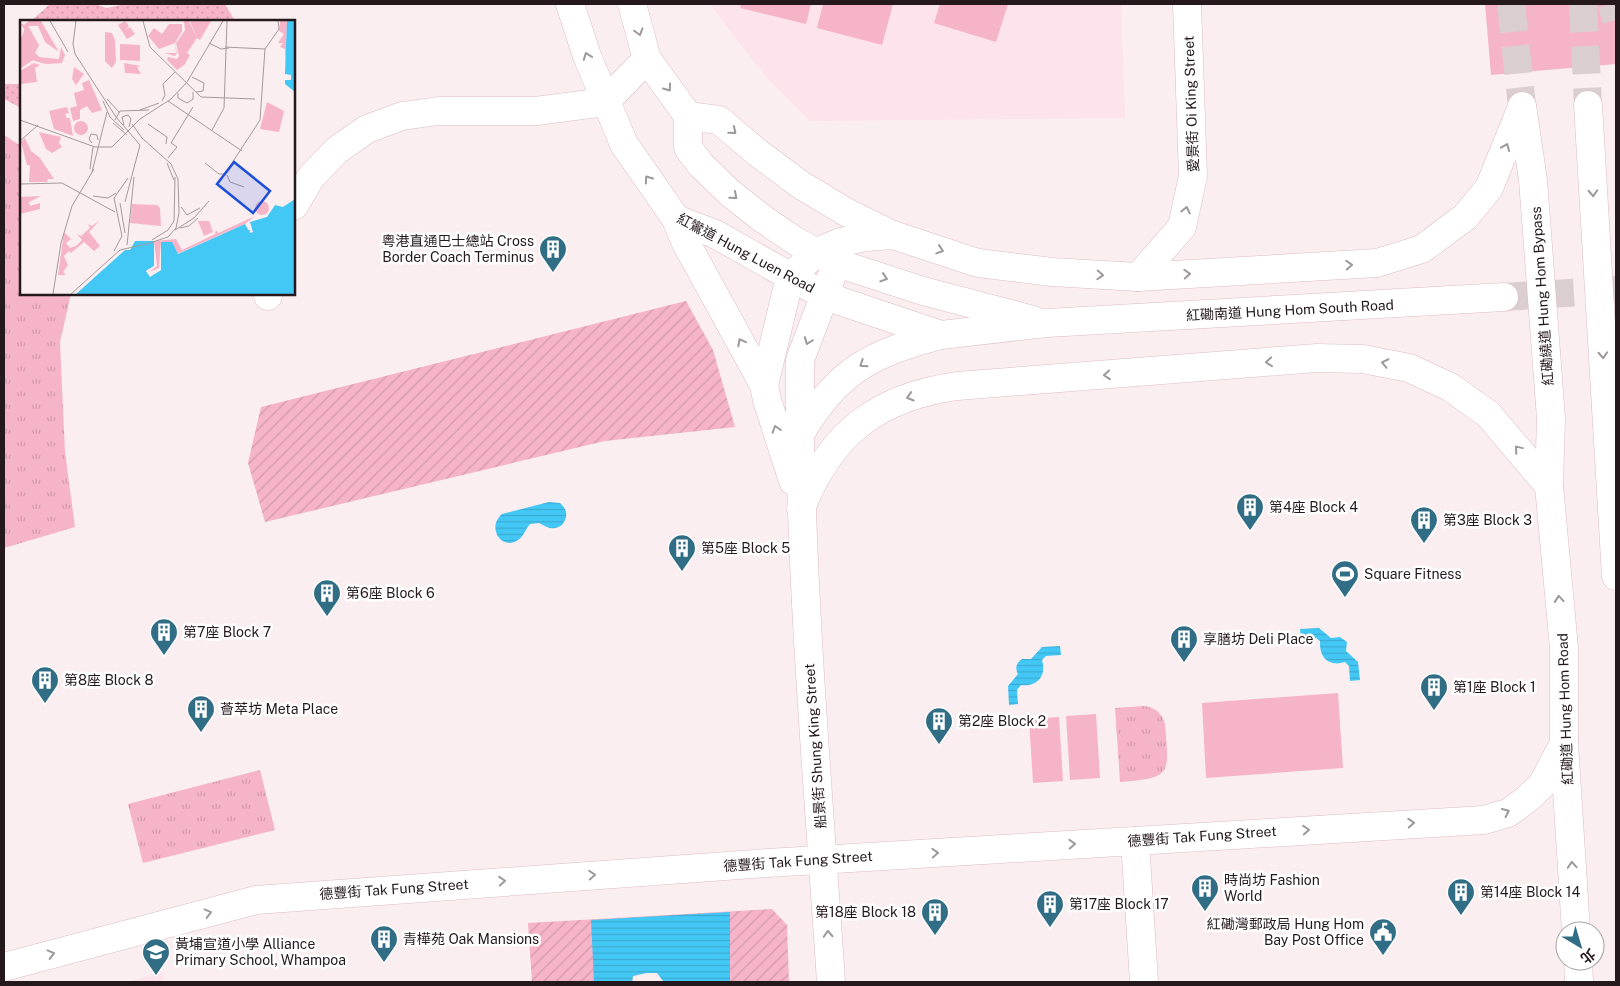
<svg xmlns="http://www.w3.org/2000/svg" width="1620" height="986" viewBox="0 0 1620 986" font-family="'Public Sans','Noto Sans TC',sans-serif">
	<defs>
		<pattern id="grass-dots" width="8" height="8" patternUnits="userSpaceOnUse" patternTransform="scale(1.25)"><rect width="8" height="8" fill="#f5b4c8"/><path d="M2 2h.1M6 6h.1" fill="none" stroke="#d29aab" stroke-width="1.8" stroke-linecap="round"/></pattern>
		<pattern id="park-tufts" width="24" height="20" patternUnits="userSpaceOnUse" patternTransform="scale(1.25)"><rect width="24" height="20" fill="#f5b4c8"/><path d="M3 7l-1-3M5 7V3M7 7l1-3M15 17l-1-3M17 17v-4M19 17l1-3" fill="none" stroke="#d29aab"/></pattern>
		<pattern id="garden-furrows" width="10" height="10" patternUnits="userSpaceOnUse" patternTransform="scale(1.25)"><rect width="10" height="10" fill="#f5b4c8"/><path d="M-1 1l2-2M0 10L10 0M9 11l2-2" fill="none" stroke="#d29aab"/></pattern>
		<pattern id="water-rules" width="6" height="5" patternUnits="userSpaceOnUse" patternTransform="scale(1.25)"><rect width="6" height="5" fill="#43c8f6"/><path d="M0 2.5h6" fill="none" stroke="#3babd2"/></pattern>
	</defs>
	<rect width="100%" height="100%" fill="#fbeef1"/>
	<!-- built -->
	<g fill="#fde3eb">
		<path d="M711,4H1121L1125,118L810,121L765,76L714,10Z"/>
		<path d="M163,972L164,982H124L135,980Z"/>
	</g>
	<!-- grass -->
	<g fill="url(#grass-dots)">
		<path d="M50,4H95L107,8L125,4H225L235,21H31Z"/>
		<path d="M4,84H21V108L4,99Z"/>
	</g>
	<!-- park -->
	<g fill="url(#park-tufts)">
		<path d="M4,135L21,146V294H71L60,342L65,452L75,527L4,548Z"/>
		<path d="M1143,706C1155,707 1162,713 1165,724C1169,774 1173,778 1120,782L1115,708Z"/>
		<path d="M260,770L275,830L143,863L128,804Z"/>
	</g>
	<!-- garden -->
	<g fill="url(#garden-furrows)">
		<path d="M686,301L713,350L735,427L605,441L265,522L248,463L261,407Z"/>
		<path d="M772,909L787,925L789,982H664L657,973H646L633,976L632,982H532L528,923Z"/>
	</g>
	<!-- pitch -->
	<g fill="#f5b4c8">
		<path d="M741,4H811L806,24L740,8Z"/>
		<path d="M823,4H893L882,45L817,28Z"/>
		<path d="M940,4H1008L996,42L934,23Z"/>
		<path d="M1485,4H1616V64L1491,75Z"/>
		<path d="M1338,693L1343,768L1206,778L1202,703Z"/>
		<path d="M1096,714L1100,778L1070,780L1066,716Z"/>
		<path d="M1059,717L1063,781L1033,783L1029,719Z"/>
	</g>
	<!-- water -->
	<g fill="url(#water-rules)">
		<path d="M549,502L560,503C568,510 568,517 562,525C553,531 548,528 539,523L530,524C525,530 524,536 518,540C502,551 486,528 502,514Z"/>
		<path d="M1319,628L1331,638L1340,637L1347,642L1346,651L1358,662L1360,680L1350,681L1349,666L1345,662C1329,667 1319,658 1320,641L1316,638L1301,639L1300,629Z"/>
		<path d="M1060,646L1061,655L1046,656L1042,660C1047,676 1037,687 1021,685L1017,690L1018,704L1009,705L1008,686L1018,674C1015,668 1016,663 1022,659H1031L1042,647Z"/>
		<path d="M730,912V982H664L657,973H646L633,976L632,982H594L591,920Z"/>
	</g>
	<g fill="none" stroke-linecap="round" stroke-linejoin="round">
		<!-- secondary-tunnel -->
		<path stroke="#dbced1" stroke-width="28" stroke-dasharray="28 14" stroke-linecap="butt" d="M1504,297L1616,290"/>
		<!-- primary-tunnel -->
		<g stroke="#dbced1" stroke-width="28" stroke-dasharray="28 14" stroke-linecap="butt">
			<path d="M1511,4L1522,106"/>
			<path d="M1583,4L1588,105"/>
			<path d="M1612,4L1616,20"/>
		</g>
		<!-- street casing -->
		<g stroke="#dcbcc5" stroke-width="29">
			<g id="street">
				<path d="M294,206L311,177L337,150L367,129L402,116L439,111H536L605,102"/>
				<path d="M1138,277L1182,227L1193,176L1187,4"/>
				<path d="M268,296V294"/>
				<path d="M764,385L767,400L793,481"/>
				<path d="M800,434C803,617 819,800 831,982"/>
				<path d="M1135,841L1144,982"/>
				<path d="M4,967L256,900L768,863L1484,820L1508,813L1526,800L1542,785L1564,743"/>
			</g>
		</g>
		<!-- secondary casing -->
		<g stroke="#dcbcc5" stroke-width="29">
			<g id="secondary">
				<path d="M570,4L587,56L624,144L676,219L686,243L764,385"/>
				<path d="M632,4L647,59L688,116V148L701,165L730,193L763,219L797,242L837,263L923,291L1033,320"/>
				<path d="M605,102L647,59"/>
				<path d="M688,116L719,120L758,153L801,185L846,212L893,235L978,263L1052,272L1138,277"/>
				<path d="M676,219L715,234L825,296L941,335L1047,323L1504,297"/>
				<path d="M764,385L790,277L817,252L841,242L866,237L893,235"/>
				<path d="M800,434C838,370 870,354 941,335"/>
				<path d="M800,434V360L831,278"/>
			</g>
		</g>
		<!-- primary casing -->
		<g stroke="#dcbcc5" stroke-width="29">
			<g id="primary">
				<path d="M1588,105L1616,576"/>
				<path d="M1522,106L1533,180L1551,418L1549,486L1564,648V743L1576,931"/>
				<path d="M1138,277L1377,263L1422,249L1465,217L1489,188L1522,107"/>
				<path d="M801,509C830,433 878,397 957,386L1317,358L1363,359L1409,368L1450,387L1488,414L1549,486"/>
				<path d="M1578,961L1579,982"/>
			</g>
		</g>
		<!-- street -->
		<use href="#street" stroke="#fff" stroke-width="28"/>
		<!-- secondary -->
		<use href="#secondary" stroke="#fff" stroke-width="28"/>
		<!-- primary -->
		<use href="#primary" stroke="#fff" stroke-width="28"/>
	</g>
	<!-- one-way arrows -->
	<defs><path id="oneway-chevron" d="M-2-3.5L2.5 0L-2 3.5" fill="none" stroke-width="1.6" stroke-linecap="round" stroke-linejoin="round" transform="scale(1.25)"/></defs>
	<g stroke="#9d9899">
		<use href="#oneway-chevron" transform="translate(639 32) rotate(74)"/>
		<use href="#oneway-chevron" transform="translate(587 56) rotate(-110)"/>
		<use href="#oneway-chevron" transform="translate(668 88) rotate(54)"/>
		<use href="#oneway-chevron" transform="translate(733 131) rotate(40)"/>
		<use href="#oneway-chevron" transform="translate(1506 147) rotate(-68)"/>
		<use href="#oneway-chevron" transform="translate(648 179) rotate(-125)"/>
		<use href="#oneway-chevron" transform="translate(1593 193) rotate(87)"/>
		<use href="#oneway-chevron" transform="translate(734 196) rotate(40)"/>
		<use href="#oneway-chevron" transform="translate(1186 210) rotate(-77)"/>
		<use href="#oneway-chevron" transform="translate(940 250) rotate(18)"/>
		<use href="#oneway-chevron" transform="translate(1349 265) rotate(-3)"/>
		<use href="#oneway-chevron" transform="translate(1187 274) rotate(-3)"/>
		<use href="#oneway-chevron" transform="translate(1100 275) rotate(3)"/>
		<use href="#oneway-chevron" transform="translate(884 278) rotate(18)"/>
		<use href="#oneway-chevron" transform="translate(808 341) rotate(111)"/>
		<use href="#oneway-chevron" transform="translate(741 342) rotate(-118)"/>
		<use href="#oneway-chevron" transform="translate(1603 355) rotate(87)"/>
		<use href="#oneway-chevron" transform="translate(1269 362) rotate(175)"/>
		<use href="#oneway-chevron" transform="translate(1385 363) rotate(-168)"/>
		<use href="#oneway-chevron" transform="translate(863 364) rotate(147)"/>
		<use href="#oneway-chevron" transform="translate(1107 375) rotate(175)"/>
		<use href="#oneway-chevron" transform="translate(910 397) rotate(163)"/>
		<use href="#oneway-chevron" transform="translate(776 429) rotate(-108)"/>
		<use href="#oneway-chevron" transform="translate(1518 449) rotate(-130)"/>
		<use href="#oneway-chevron" transform="translate(1559 599) rotate(-95)"/>
		<use href="#oneway-chevron" transform="translate(1506 812) rotate(-25)"/>
		<use href="#oneway-chevron" transform="translate(1411 823) rotate(-3)"/>
		<use href="#oneway-chevron" transform="translate(1306 830) rotate(-4)"/>
		<use href="#oneway-chevron" transform="translate(1072 844) rotate(-3)"/>
		<use href="#oneway-chevron" transform="translate(935 853) rotate(-3)"/>
		<use href="#oneway-chevron" transform="translate(1572 865) rotate(-94)"/>
		<use href="#oneway-chevron" transform="translate(592 875) rotate(-4)"/>
		<use href="#oneway-chevron" transform="translate(502 881) rotate(-4)"/>
		<use href="#oneway-chevron" transform="translate(208 913) rotate(-15)"/>
		<use href="#oneway-chevron" transform="translate(828 934) rotate(-93)"/>
		<use href="#oneway-chevron" transform="translate(51 954) rotate(-15)"/>
	</g>
	<!-- icons -->
	<defs>
		<g id="building-pin" transform="scale(1.4375)"><path d="M0 17L-7.5 6A9.5 9.5 0 1 1 7.5 6Z" fill="#316e85" stroke="#fff"/><path d="M-4-6H4V6H1V3H-1V6H-4ZM-2.5-4.3h1.7v1.8h-1.7ZM.8-4.3h1.7v1.8H.8ZM-2.5-1h1.7V.8h-1.7ZM.8-1h1.7V.8H.8Z" fill="#fff"/></g>
		<g id="stadium-pin" transform="scale(1.4375)"><path d="M0 17L-7.5 6A9.5 9.5 0 1 1 7.5 6Z" fill="#316e85" stroke="#fff"/><path d="M0-5a6.5 5 0 1 0 0 10a6.5 5 0 1 0 0-10ZM-3.5-1.8h7v3.6h-7Z" fill="#fff"/></g>
		<g id="civic-pin" transform="scale(1.4375)"><path d="M0 17L-7.5 6A9.5 9.5 0 1 1 7.5 6Z" fill="#316e85" stroke="#fff"/><path d="M-.6-6.5H3V-4.5H.6V-3L4-1V1h2V6H-6V1h2V-1L-.6-3ZM-1.2 2.5V6h2.4V2.5Z" fill="#fff"/></g>
		<g id="school-pin" transform="scale(1.4375)"><path d="M0 17L-7.5 6A9.5 9.5 0 1 1 7.5 6Z" fill="#316e85" stroke="#fff"/><path d="M0-5L7-2L0 1L-7-2ZM-4 1L0 2.5L4 1V4Q0 6-4 4Z" fill="#fff"/></g>
	</defs>
	<g fill-rule="evenodd">
		<use href="#building-pin" x="553" y="249"/>
		<use href="#building-pin" x="1250" y="507"/>
		<use href="#building-pin" x="1424" y="520"/>
		<use href="#building-pin" x="682" y="548"/>
		<use href="#stadium-pin" x="1345" y="574"/>
		<use href="#building-pin" x="327" y="593"/>
		<use href="#building-pin" x="164" y="632"/>
		<use href="#building-pin" x="1184" y="639"/>
		<use href="#building-pin" x="45" y="680"/>
		<use href="#building-pin" x="1434" y="687"/>
		<use href="#building-pin" x="201" y="709"/>
		<use href="#building-pin" x="939" y="721"/>
		<use href="#building-pin" x="1205" y="888"/>
		<use href="#building-pin" x="1461" y="892"/>
		<use href="#building-pin" x="1050" y="904"/>
		<use href="#building-pin" x="935" y="912"/>
		<use href="#civic-pin" x="1383" y="932"/>
		<use href="#building-pin" x="384" y="939"/>
		<use href="#school-pin" x="156" y="952"/>
	</g>
	<g text-anchor="middle" dominant-baseline="central" stroke-width="5" stroke-linejoin="round" paint-order="stroke">
		<!-- street labels -->
		<g font-size="14" fill="#25191d" stroke="#fff">
			<text transform="translate(1191 104) rotate(-92)">愛景街 Oi King Street</text>
			<text transform="translate(746 253) rotate(28)">紅鸞道 Hung Luen Road</text>
			<text transform="translate(1542 296) rotate(-94)">紅磡繞道 Hung Hom Bypass</text>
			<text transform="translate(1290 310) rotate(-3)">紅磡南道 Hung Hom South Road</text>
			<text transform="translate(1565 709) rotate(-92)">紅磡道 Hung Hom Road</text>
			<text transform="translate(815 746) rotate(-94)">船景街 Shung King Street</text>
			<text transform="translate(1202 836) rotate(-4)">德豐街 Tak Fung Street</text>
			<text transform="translate(798 861) rotate(-4)">德豐街 Tak Fung Street</text>
			<text transform="translate(394 889) rotate(-4)">德豐街 Tak Fung Street</text>
		</g>
		<!-- poi labels -->
		<g font-size="14" fill="#25191d" stroke="#fff" text-anchor="start">
			<text x="534" y="241" text-anchor="end">粵港直通巴士總站 Cross<tspan x="534" dy="16">Border Coach Terminus</tspan></text>
			<text x="1269" y="507">第4座 Block 4</text>
			<text x="1443" y="520">第3座 Block 3</text>
			<text x="701" y="548">第5座 Block 5</text>
			<text x="1364" y="574">Square Fitness</text>
			<text x="346" y="593">第6座 Block 6</text>
			<text x="183" y="632">第7座 Block 7</text>
			<text x="1203" y="639">享膳坊 Deli Place</text>
			<text x="64" y="680">第8座 Block 8</text>
			<text x="1453" y="687">第1座 Block 1</text>
			<text x="220" y="709">薈萃坊 Meta Place</text>
			<text x="958" y="721">第2座 Block 2</text>
			<text x="1224" y="880">時尚坊 Fashion<tspan x="1224" dy="16">World</tspan></text>
			<text x="1480" y="892">第14座 Block 14</text>
			<text x="1069" y="904">第17座 Block 17</text>
			<text x="916" y="912" text-anchor="end">第18座 Block 18</text>
			<text x="1364" y="924" text-anchor="end">紅磡灣郵政局 Hung Hom<tspan x="1364" dy="16">Bay Post Office</tspan></text>
			<text x="403" y="939">青樺苑 Oak Mansions</text>
			<text x="175" y="944">黃埔宣道小學 Alliance<tspan x="175" dy="16">Primary School, Whampoa</tspan></text>
		</g>
	</g>
	<!-- overview -->
	<g transform="translate(20 20)">
		<rect width="275" height="275" fill="#fbeef1"/>
		<path d="M9,1H21L39,32L25,22L18,6H8L19,25L15,33L27,44L13,40L0,49V19L6,12L0,3L4,5Z" fill="#f5b4c8"/>
		<path d="M164,1H169L177,18L167,33L170,35L165,44L157,50L147,40L148,37L157,39L159,36L156,23L165,10ZM21,176L9,182L10,186L20,183V189L0,194V177Z" fill="#f5b4c8"/>
		<path d="M170,1H191L180,20L177,18ZM260,1H267L266,46L265,29L260,27L263,23H258L264,14L259,11ZM7,3L18,27L14,34L26,44L11,40L10,27L1,19ZM149,4H162V11L155,23L157,33L155,36L144,33H156L155,23L139,29L128,16L134,8L142,14ZM85,12L92,13L95,20L96,41L92,48L85,41ZM100,24L120,25V41L100,40ZM14,43L20,45L15,48L17,62L0,64V51ZM247,82L264,91L259,112L240,109ZM235 188a7 7 0 1 1 14 0a7 7 0 1 1-14 0ZM235,196L225,204L157,234L130,257L126,251L134,246V221L156,219L162,230L195,214L196,210L198,213ZM178,201H189L193,212L184,216Z" fill="#f5b4c8"/>
		<path d="M41,27L45,35L42,43L27,44L18,37L39,39ZM104,43L121,46L117,47L121,54L105,53ZM54,47L64,54L56,65L52,59ZM80,200L69,212L80,226L74,231L64,222L51,233L49,231L44,236L48,245L43,252L46,255H38L44,212L51,219L46,223L50,228L56,226L62,220L57,214L61,216L70,208L68,204L72,206Z" fill="#f5b4c8"/>
		<path d="M105,1L109,6L105,10L110,7L115,14L107,19L98,5ZM69,60L82,90L72,93L67,86L60,90V99L53,101L50,88L57,86L54,73L64,70L62,63ZM47,87L49,93L45,94L47,98H50L53,116L34,109L29,91ZM54 108a7 7 0 1 1 14 0a7 7 0 1 1-14 0ZM19,112L41,117L39,123L42,127L32,133L26,129ZM5,118L11,131L20,138L34,159H28L27,162H9L10,145H7L1,122ZM112,184L137,185L140,188L141,206L110,203Z" fill="#f5b4c8"/>
		<path d="M267,1H275V72L265,64V60H271V55L265,54ZM275,179V274H56L105,230H110L115,221H134V246L126,251L130,256L141,250V222H152L158,234L225,204L230,213L233,212L230,202L247,197L255,185L263,187Z" fill="#43c8f6"/>
		<path d="M134,221L137,246L129,252L139,248L141,221V250L130,257L126,251L134,246Z" fill="#fbeef1"/>
		<path fill="none" stroke="#43c8f6" stroke-width="2.5" d="M245,198L252,208L275,223M199,274L215,250L229,210M235,274L275,255"/>
		<path fill="none" stroke="#a5999c" stroke-width="1" d="M30,1L48,32M56,1L53,24L55,34L96,97L120,125L105,182M123,1L130,27L181,77L235,79M189,23L201,29L209,28M205,27L245,29M172,57L184,63L183,71L176,72M158,73V78L167,83L173,79V72M87,79L100,93M83,81L90,97L104,110M142,81L145,75L143,64L155,52M148,81L222,131M120,90L139,83M0,100L75,127H92L120,99L151,79L167,62L203,1M95,100L100,91L129,90M93,103L107,115M112,104L122,118L151,144L158,159L159,193L156,208L148,217L127,224M128,104L147,117L146,124M104,105L102,97L108,95L111,99L109,107M192,110L204,88L207,1M0,121L18,105M72,123L69,119L71,114L77,115L78,120M151,123L173,87M148,138L157,127L151,123M147,143L154,160M185,143L199,154H205M70,149L73,127M72,152L87,92M207,155L210,162L224,167M199,163L240,100L245,29L259,9L258,1M0,164L42,163L95,192M73,176L88,178L96,173M100,183L105,213M161,187L167,195L180,188M160,208L169,206L178,198M155,210L174,198L189,181M132,220L148,210L154,201L155,157M107,225L114,157M94,231L102,216L94,178L108,158M33,274L41,223L52,186L74,149M51,274L100,230L130,223"/>
		<path fill="#1d4ed8" fill-opacity="0.15" stroke="#1d4ed8" stroke-width="2.5" d="M214,142L250,171L233,193L197,164Z"/>
		<rect width="275" height="275" fill="none" stroke="#25191d" stroke-width="2.5"/>
	</g>
	<!-- border -->
	<rect width="1620" height="986" fill="none" stroke="#25191d" stroke-width="10"/>
	<!-- north arrow -->
	<g transform="translate(1580 946) rotate(142)"><circle r="24" fill="#ffffff" stroke="#a8a3a5"/>
	<path d="M0-4L9 19L0 12L-9 19Z" fill="#316e85"/>
	<text y="-8" font-size="14" font-weight="bold" text-anchor="middle" fill="#25191d">北</text>
	</g>
</svg>
